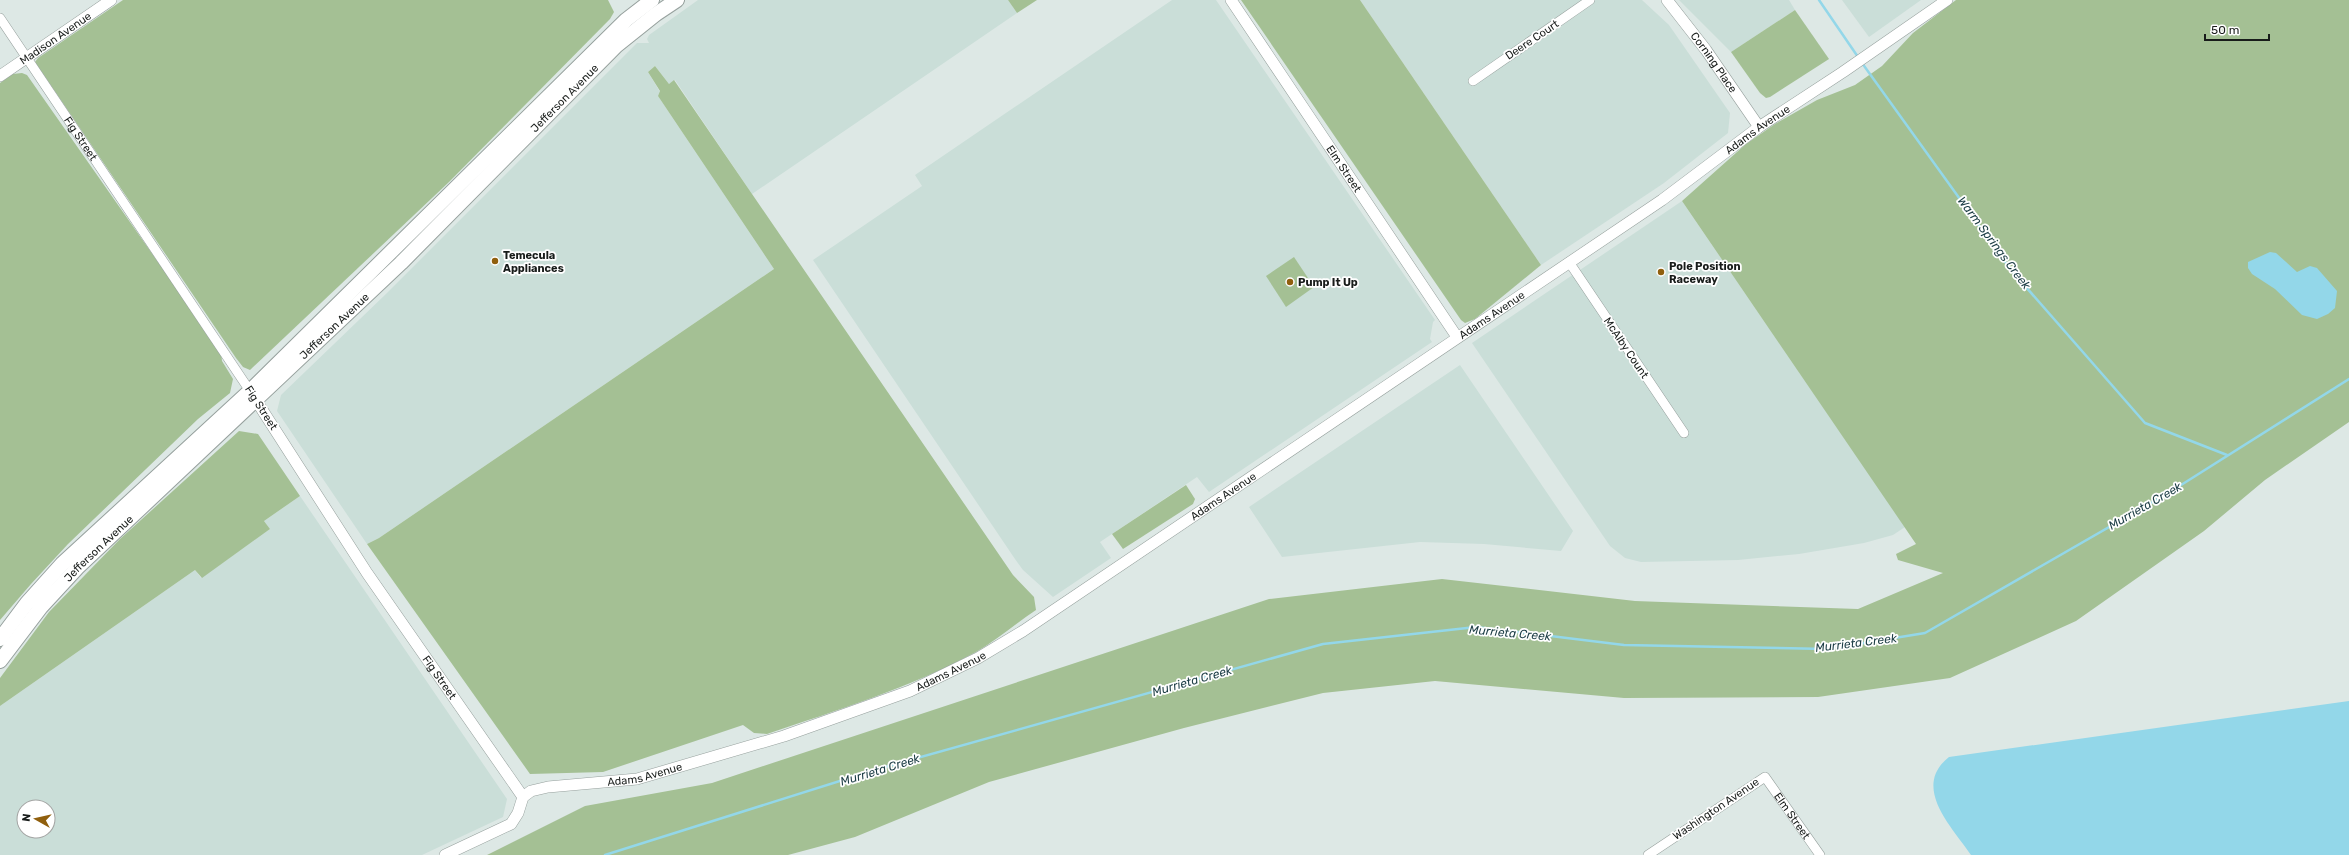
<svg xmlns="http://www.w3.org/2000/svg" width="2349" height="855" viewBox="0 0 2349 855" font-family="Rubik,sans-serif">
	<rect width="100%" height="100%" fill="#dde8e5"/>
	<!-- built -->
	<g fill="#caded8" fill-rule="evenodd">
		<path d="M698,0H1008L1017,13L752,194L675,80L669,84L655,66L648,72L660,92L658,96L774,269L379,538L367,544L277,411L281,395L387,293L637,43H649L647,39L649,35Z"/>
		<path d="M1172,0H1216L1435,320L1433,322L1430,339L1432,342L1209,492L1197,477L1100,542L1111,558L1053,597L1023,570L1015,559L813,260L922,186L915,175Z"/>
		<path d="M1360,0H1642L1669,25L1730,113L1728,133L1664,183L1541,265Z"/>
		<path d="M1679,0H1789L1795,10L1731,52Z"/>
		<path d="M1842,0H1921L1869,37Z"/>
		<path d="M1682,201L1905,527L1893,535L1864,543L1799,554L1738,560L1641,562L1625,558L1610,546L1472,343Z"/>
		<path d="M1460,365L1573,531L1561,551L1484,544L1420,542L1282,557L1249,507Z"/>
		<path d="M300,496L507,799L503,817L422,855H0V706L195,570L201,578L270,529L264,521ZM24,807H48V831H24Z"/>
	</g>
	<!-- green -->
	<g fill="#a4c094">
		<path d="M123,0H608L614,12L610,19L449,182L250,370L243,367L236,358L35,62L38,58Z"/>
		<path d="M1008,0H1037L1017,13Z"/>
		<path d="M1241,0H1360L1541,265L1475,319L1465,323L1461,320Z"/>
		<path d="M1956,0H2349V422L2265,480L2204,531L2076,621L1950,678L1818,697L1624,698L1435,681L1323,693L1184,728L989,782L855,837L788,855H487L585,806L712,783L1269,599L1442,579L1635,601L1858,609L1943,573L1898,560L1896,554L1916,544L1682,201L1746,144L1775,124L1817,100L1855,85L1882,66L1913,33Z"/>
		<path d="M1795,10L1829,59L1770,97L1766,98L1760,93L1731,52Z"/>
		<path d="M655,66L669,84L674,80L1013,575L1034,597L1036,610C1015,624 997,640 976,652C909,688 838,710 767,734L754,733L743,725L603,772L530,774L367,544L379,538L774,269L658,96L660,91L648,72Z"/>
		<path d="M22,73L27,75L221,352L222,361L233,379L230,393L198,419L68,544L31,584L0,620V83L13,74Z"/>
		<path d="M1294,257L1314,287L1286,307L1266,276Z"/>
		<path d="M239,431L258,434L300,496L264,521L270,529L202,578L195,570L0,706V678L49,612L120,539Z"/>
		<path d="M1186,485L1195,499L1193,504L1123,549L1112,534Z"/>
	</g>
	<!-- water -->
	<g fill="#93d7e9">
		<path d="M2270,252L2276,253L2297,272L2310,266L2317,268L2337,291L2335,308L2328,314L2317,319L2302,315L2275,289L2252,274L2248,268V262Z"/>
		<path d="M2349,701V855H1971C1952,827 1911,787 1949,757Z"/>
	</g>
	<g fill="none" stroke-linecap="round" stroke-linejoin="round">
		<!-- stream -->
		<g stroke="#93d7e9" stroke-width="2.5">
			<path d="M1819,0L1858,57"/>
			<path d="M1862,63L2011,270L2145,423L2227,455"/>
			<path d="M605,855L878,769L1323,644L1476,627L1624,645L1827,649L1925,633L2170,492L2349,379"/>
		</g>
		<!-- minor casing -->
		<g stroke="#96a09d" stroke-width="10">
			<g id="minor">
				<path id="s1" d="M0,18L250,391"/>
				<path d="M1473,81L1590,0"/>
				<path d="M1569,262L1684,433"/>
				<path id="s2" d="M1648,855L1765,777L1820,855"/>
			</g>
		</g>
		<!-- tertiary casing -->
		<g stroke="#96a09d" stroke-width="12">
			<g id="tertiary">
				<path id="s3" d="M1231,0L1457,337"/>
				<path id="s4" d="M1667,0L1706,50L1759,127"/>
				<path id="s5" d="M0,76L111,0"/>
				<path id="s6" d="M252,394L367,573L523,797"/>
				<path id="s7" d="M445,855L511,824L518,813L523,797L531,791L548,787L637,779L784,736L910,691L978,658L1023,631L1662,200L1759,127L1843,72L1947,0"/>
			</g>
		</g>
		<!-- primary casing -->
		<g stroke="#96a09d" stroke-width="16">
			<g id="primary">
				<path d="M0,639L27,603L62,564L250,391L626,20L652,0"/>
				<path id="s8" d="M0,661L41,607L77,568L401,263L616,46L656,14L677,0"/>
			</g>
		</g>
		<!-- minor -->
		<use href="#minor" stroke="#fff" stroke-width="9"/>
		<!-- tertiary -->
		<use href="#tertiary" stroke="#fff" stroke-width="11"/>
		<!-- primary -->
		<use href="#primary" stroke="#fff" stroke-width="14"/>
	</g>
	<!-- markers -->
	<g fill="#905f0d" stroke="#fff" stroke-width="1.5">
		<circle cx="495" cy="261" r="4"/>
		<circle cx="1661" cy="272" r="4"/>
		<circle cx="1290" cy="282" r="4"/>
	</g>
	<g text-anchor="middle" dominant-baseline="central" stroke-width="3.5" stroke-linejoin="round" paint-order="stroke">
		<!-- street labels -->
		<g font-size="11" fill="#181c1a" stroke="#fff">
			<text stroke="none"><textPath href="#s5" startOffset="67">Madison Avenue</textPath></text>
			<text transform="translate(1532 40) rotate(-34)">Deere Court</text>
			<text stroke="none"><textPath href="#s4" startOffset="78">Corning Place</textPath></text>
			<text stroke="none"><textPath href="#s8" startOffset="798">Jefferson Avenue</textPath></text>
			<text stroke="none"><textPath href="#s7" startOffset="1524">Adams Avenue</textPath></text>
			<text stroke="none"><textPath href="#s1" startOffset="145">Fig Street</textPath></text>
			<text stroke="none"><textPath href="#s3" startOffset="203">Elm Street</textPath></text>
			<text stroke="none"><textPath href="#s7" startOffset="1200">Adams Avenue</textPath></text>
			<text stroke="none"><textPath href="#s8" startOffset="474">Jefferson Avenue</textPath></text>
			<text transform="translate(1626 348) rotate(56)">McAlby Count</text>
			<text transform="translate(261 408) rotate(57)">Fig Street</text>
			<text stroke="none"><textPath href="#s7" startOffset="876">Adams Avenue</textPath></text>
			<text stroke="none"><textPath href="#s8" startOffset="150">Jefferson Avenue</textPath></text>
			<text stroke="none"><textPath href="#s7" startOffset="552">Adams Avenue</textPath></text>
			<text stroke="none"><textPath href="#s6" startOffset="340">Fig Street</textPath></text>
			<text stroke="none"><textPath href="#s7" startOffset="228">Adams Avenue</textPath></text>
			<text transform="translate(1716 809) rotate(-34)">Washington Avenue</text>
			<text stroke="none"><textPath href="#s2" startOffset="188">Elm Street</textPath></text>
		</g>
		<!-- poi labels -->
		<g font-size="11" font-weight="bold" fill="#181c1a" stroke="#fff" text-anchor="start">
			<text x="503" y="255">Temecula<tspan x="503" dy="13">Appliances</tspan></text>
			<text x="1669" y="266">Pole Position<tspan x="1669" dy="13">Raceway</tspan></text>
			<text x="1298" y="282">Pump It Up</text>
		</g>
		<!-- water labels -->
		<g font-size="12" font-style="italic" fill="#1b3c44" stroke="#fff">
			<text transform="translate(1994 243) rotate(53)">Warm Springs Creek</text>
			<text transform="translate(2145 506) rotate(-30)">Murrieta Creek</text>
			<text transform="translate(1510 633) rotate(5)">Murrieta Creek</text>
			<text transform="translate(1856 643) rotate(-7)">Murrieta Creek</text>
			<text transform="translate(1192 681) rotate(-16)">Murrieta Creek</text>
			<text transform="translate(880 770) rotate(-17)">Murrieta Creek</text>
		</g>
	</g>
	<!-- north arrow -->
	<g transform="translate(36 819) rotate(278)"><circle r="19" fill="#ffffff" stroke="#a3a4a3"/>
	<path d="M0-3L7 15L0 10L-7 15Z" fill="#905f0d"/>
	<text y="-6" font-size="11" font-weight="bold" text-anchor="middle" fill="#181c1a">N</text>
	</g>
	<!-- scale -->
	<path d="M2205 34v6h64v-6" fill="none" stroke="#181c1a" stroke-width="2"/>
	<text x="2211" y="34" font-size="12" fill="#181c1a" stroke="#ffffff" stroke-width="3" paint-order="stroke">50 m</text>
</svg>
